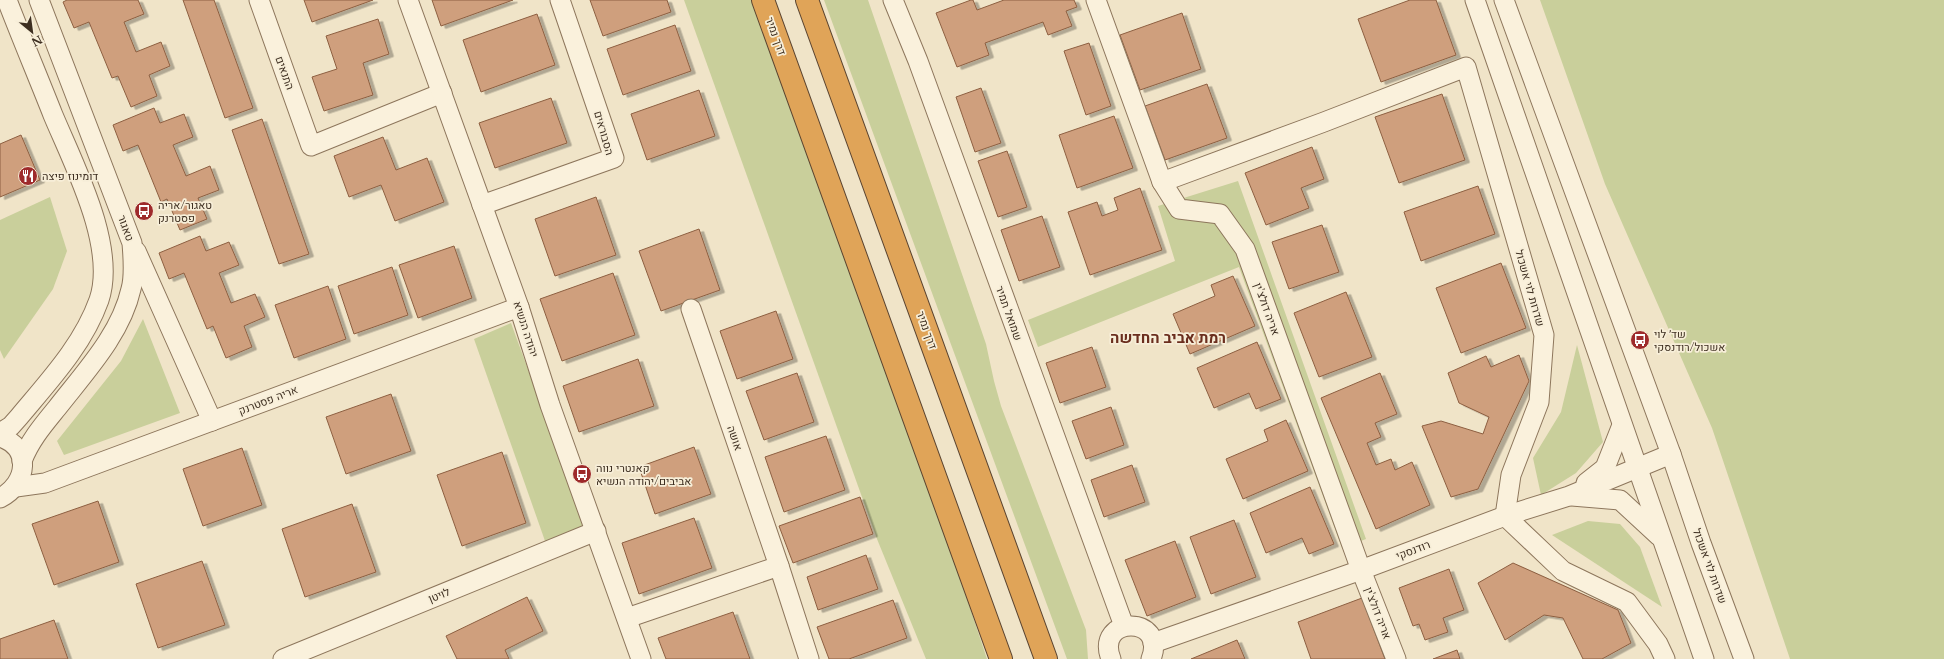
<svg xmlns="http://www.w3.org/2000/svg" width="1944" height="659" viewBox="0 0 1944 659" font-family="'Libre Baskerville',Heebo,serif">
	<defs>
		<filter id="shadow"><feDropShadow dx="4.5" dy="2.5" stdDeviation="0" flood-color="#0004"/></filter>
	</defs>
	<rect width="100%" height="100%" fill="#f0e4c8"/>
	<!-- green -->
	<g fill="#c9cf9b">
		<path d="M684,0H751L938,511L987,659H926L877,539Z"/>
		<path d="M824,0H868L986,344L994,381L1001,406L1086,630L1088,659H1067Z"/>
		<path d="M1540,0H1944V659H1790L1712,428L1605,184Z"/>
		<path d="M1238,181L1366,539L1342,548L1239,267L1038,347L1028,320L1175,261L1158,206Z"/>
		<path d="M50,197L67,251L53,289L4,359L0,350V220Z"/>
		<path d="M143,319L180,413L64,455L57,441L121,361Z"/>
		<path d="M511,323L585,525L545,541L474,339Z"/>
		<path d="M1577,345L1603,442L1576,473L1541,495L1533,458L1561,412Z"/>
		<path d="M1588,521L1620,524L1640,547L1662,607L1552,535Z"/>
	</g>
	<!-- building -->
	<g fill="#cf9f7d" stroke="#8d5f41" filter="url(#shadow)">
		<path d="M67,0H138L144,14L124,22L136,52L161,42L170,66L149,75L157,96L131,107L118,76L112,78L89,22L74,28L63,2Z"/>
		<path d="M183,0H214L253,108L225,118Z"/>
		<path d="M304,0H373L312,22Z"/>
		<path d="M432,0H513L441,26Z"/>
		<path d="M590,0H667L671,12L603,36Z"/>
		<path d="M971,0H973L977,10L1004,0H1074L1077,7L1066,11L1072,26L1048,35L1043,22L985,43L989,55L957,67L936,13Z"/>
		<path d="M1410,0H1436L1456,55L1381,82L1358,19Z"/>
		<path d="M1182,13L1201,69L1140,90L1120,35Z"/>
		<path d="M537,14L555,65L481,92L463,40Z"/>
		<path d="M378,19L389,54L363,63L373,95L324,111L312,77L337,69L326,36Z"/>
		<path d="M675,25L691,71L623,95L607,49Z"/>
		<path d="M1089,43L1111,106L1086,115L1064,51Z"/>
		<path d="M1207,84L1227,138L1165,160L1145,106Z"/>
		<path d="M981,88L1001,143L975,152L956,97Z"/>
		<path d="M699,90L715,136L647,160L631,114Z"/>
		<path d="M1442,94L1465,160L1399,183L1375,117Z"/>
		<path d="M551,98L567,143L495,168L479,123Z"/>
		<path d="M154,108L160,123L184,114L193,137L173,145L186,176L210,166L219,190L198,198L207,219L180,230L167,199L161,202L138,145L123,151L113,125Z"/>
		<path d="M1114,116L1133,168L1077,188L1059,135Z"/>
		<path d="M262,119L309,254L279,264L232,130Z"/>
		<path d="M21,135L40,180L0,197V144Z"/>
		<path d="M383,137L396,170L427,158L444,202L395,221L381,185L349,197L334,156Z"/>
		<path d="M1312,147L1324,179L1301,188L1309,208L1266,225L1245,173Z"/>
		<path d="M1007,151L1027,207L998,217L978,161Z"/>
		<path d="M1478,186L1495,234L1421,261L1404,212Z"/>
		<path d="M1140,188L1162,250L1090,275L1068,212L1097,202L1102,216L1118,210L1114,198Z"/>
		<path d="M596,197L616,255L555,276L535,219Z"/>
		<path d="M1042,216L1060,267L1019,281L1001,230Z"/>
		<path d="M1322,225L1339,272L1289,289L1272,242Z"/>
		<path d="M699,229L720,290L661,311L639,251Z"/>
		<path d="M200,236L206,251L229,242L239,265L219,273L231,303L255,294L265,317L244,326L252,347L226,358L213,326L207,329L184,273L169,279L159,253Z"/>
		<path d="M454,246L472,298L418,318L399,265Z"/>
		<path d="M1501,263L1526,328L1461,353L1436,288Z"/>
		<path d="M392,267L408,315L354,334L338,286Z"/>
		<path d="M613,273L635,335L562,361L540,299Z"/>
		<path d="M1233,276L1255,326L1190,354L1173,314L1215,296L1211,285Z"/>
		<path d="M328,286L346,339L294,358L275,305Z"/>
		<path d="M1346,292L1372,357L1319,377L1294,313Z"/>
		<path d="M776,311L793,359L737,379L720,331Z"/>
		<path d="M1257,342L1281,399L1256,409L1249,393L1214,408L1197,368Z"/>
		<path d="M1092,347L1106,387L1060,403L1046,363Z"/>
		<path d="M1519,355L1529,381L1478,489L1451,497L1422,426L1441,421L1483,434L1489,417L1459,403L1448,373L1486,356L1491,367Z"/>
		<path d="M638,359L654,406L579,432L563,386Z"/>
		<path d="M797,373L814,422L764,440L746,391Z"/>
		<path d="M1380,373L1397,414L1375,423L1381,437L1367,443L1376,465L1391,459L1395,470L1412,462L1430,505L1376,529L1321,398Z"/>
		<path d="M391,394L411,451L346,474L326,417Z"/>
		<path d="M1111,407L1124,445L1086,459L1072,421Z"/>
		<path d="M1286,420L1308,471L1243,499L1226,459L1268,441L1264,430Z"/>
		<path d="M826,436L845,490L784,512L765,457Z"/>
		<path d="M694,447L711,494L655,514L639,467Z"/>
		<path d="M242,448L262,505L203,526L183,469Z"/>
		<path d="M502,452L526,523L462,546L437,475Z"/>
		<path d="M1132,465L1145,502L1104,517L1091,480Z"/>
		<path d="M1310,487L1334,544L1309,554L1302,538L1266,553L1250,513Z"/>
		<path d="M860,497L873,534L793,563L779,526Z"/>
		<path d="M98,501L119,562L54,585L32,524Z"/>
		<path d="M352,504L376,572L305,597L282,529Z"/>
		<path d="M694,518L712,568L639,594L622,543Z"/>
		<path d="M1234,520L1256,577L1211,594L1190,537Z"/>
		<path d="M1175,541L1196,597L1147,616L1125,560Z"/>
		<path d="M866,555L878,589L818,610L807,577Z"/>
		<path d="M202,561L225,625L158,648L136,584Z"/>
		<path d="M1513,563L1618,610L1631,643L1602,659H1583L1563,618L1544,615L1505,640L1478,583Z"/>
		<path d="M1449,569L1464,610L1443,618L1448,632L1425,640L1419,624L1413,626L1399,588Z"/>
		<path d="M527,597L543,631L505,650L509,659H457L446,636Z"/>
		<path d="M1362,598L1385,659H1311L1298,622Z"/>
		<path d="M893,600L907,638L849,659H829L817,627Z"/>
		<path d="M733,612L750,659H666L658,638Z"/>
		<path d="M54,620L68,659H0V639Z"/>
		<path d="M1237,640L1245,659H1191Z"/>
		<path d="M1457,650L1460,659H1433Z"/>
	</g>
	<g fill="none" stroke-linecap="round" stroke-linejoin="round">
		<!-- minor casing -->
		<g stroke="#8d765c" stroke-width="21">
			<g id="minor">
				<path d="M259,0L311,146L442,93"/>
				<path d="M408,0L519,307L550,405L641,659"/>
				<path d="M893,0L918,61L1124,626"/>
				<path d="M1096,0L1162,182L1179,209L1220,214L1245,249L1361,570L1396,659"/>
				<path d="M1475,0L1704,659"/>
				<path d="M1504,0L1671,454L1701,543L1744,659"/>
				<path d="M1162,182L1324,122L1466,67L1544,335L1539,402L1511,475L1505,516L1563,571L1627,602L1658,644L1665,659"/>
				<path d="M482,205L614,158L560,0"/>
				<path d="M136,251L212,421"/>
				<path d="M691,309L779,566L809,659"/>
				<path d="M0,433L11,426L19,417C49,381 83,345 99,300C117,247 74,165 53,115C38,77 22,39 7,0"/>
				<path d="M0,437C32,447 28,484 0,498"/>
				<path d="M22,461C30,440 44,424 57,408C85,372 121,334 131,289C135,275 133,258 132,243L39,0"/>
				<path d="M1586,483L1605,468L1622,425"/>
				<path d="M16,487L45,483L519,307"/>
				<path d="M1572,496L1620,500L1659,536"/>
				<path d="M627,618L779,566"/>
				<path d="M1153,643L1361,570L1505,516L1569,496L1671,454"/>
				<path d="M283,659L596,531"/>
				<path d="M1111,659C1094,615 1168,615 1151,659"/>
			</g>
		</g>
		<!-- highway casing -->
		<g stroke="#5b4430" stroke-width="24">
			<g id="highway">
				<path d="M763,0L1001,659"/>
				<path d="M807,0L1046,659"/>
			</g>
		</g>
		<!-- minor -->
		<use href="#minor" stroke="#faf1dc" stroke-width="19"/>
		<!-- highway -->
		<use href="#highway" stroke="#e0a458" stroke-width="22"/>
	</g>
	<!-- icons -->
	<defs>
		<g id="restaurant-disc" transform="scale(1)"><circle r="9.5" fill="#9e2a2b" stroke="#f7eed8"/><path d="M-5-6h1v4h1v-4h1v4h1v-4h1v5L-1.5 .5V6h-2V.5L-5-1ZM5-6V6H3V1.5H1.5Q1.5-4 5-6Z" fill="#fff"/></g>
		<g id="bus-disc" transform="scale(1)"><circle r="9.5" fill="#9e2a2b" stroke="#f7eed8"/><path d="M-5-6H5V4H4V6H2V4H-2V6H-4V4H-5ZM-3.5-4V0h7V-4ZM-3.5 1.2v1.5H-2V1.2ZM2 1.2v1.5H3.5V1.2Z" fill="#fff"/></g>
	</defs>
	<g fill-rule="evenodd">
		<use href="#restaurant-disc" x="28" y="176"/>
		<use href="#bus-disc" x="144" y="211"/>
		<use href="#bus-disc" x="1640" y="340"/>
		<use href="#bus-disc" x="582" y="474"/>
	</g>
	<g text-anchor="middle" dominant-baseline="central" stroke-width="3.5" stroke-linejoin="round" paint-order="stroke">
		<!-- street labels -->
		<g font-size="11" fill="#3d2e20" stroke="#f7eed8">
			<text transform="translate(776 36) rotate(70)">דרך נמיר</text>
			<text transform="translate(285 73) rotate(70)">התנאים</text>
			<text transform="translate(604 133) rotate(74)">הסבוראים</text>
			<text transform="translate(126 228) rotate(70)">טאגור</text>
			<text transform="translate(1530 288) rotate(74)">שדרות לוי אשכול</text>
			<text transform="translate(1267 309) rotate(70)">אריה דולצ'ין</text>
			<text transform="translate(1009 313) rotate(70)">שמואל תמיר</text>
			<text transform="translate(526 329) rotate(72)">יהודה הנשיא</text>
			<text transform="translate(927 330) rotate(70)">דרך נמיר</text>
			<text transform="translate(268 400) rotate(-21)">אריה פסטרנק</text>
			<text transform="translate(735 438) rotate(71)">אושה</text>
			<text transform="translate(1413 550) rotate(-21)">רודנסקי</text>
			<text transform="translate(1710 566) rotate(70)">שדרות לוי אשכול</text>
			<text transform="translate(439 595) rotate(-22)">לויטן</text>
			<text transform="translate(1378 613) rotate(69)">אריה דולצ'ין</text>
		</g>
		<!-- poi labels -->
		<g font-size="11" fill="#3d2e20" stroke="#f7eed8" text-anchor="start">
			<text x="42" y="176">דומינוז פיצה</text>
			<text x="158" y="205">טאגור/אריה<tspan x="158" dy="13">פסטרנק</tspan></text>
			<text x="1654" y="334">שד׳ לוי<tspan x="1654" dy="13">אשכול/רודנסקי</tspan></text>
			<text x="596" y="468">קאנטרי נווה<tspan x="596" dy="13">אביבים/יהודה הנשיא</tspan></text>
		</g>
		<!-- district labels -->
		<g font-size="15" font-weight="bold" fill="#6b2e1e" stroke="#f7eed8">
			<text x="1168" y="337">רמת אביב החדשה</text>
		</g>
	</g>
	<!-- north arrow -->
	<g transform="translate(32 32) rotate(151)" stroke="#f7eed8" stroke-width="3" paint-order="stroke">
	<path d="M0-3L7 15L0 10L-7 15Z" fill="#3d2e20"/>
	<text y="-6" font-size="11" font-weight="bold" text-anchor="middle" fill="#3d2e20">N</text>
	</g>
</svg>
